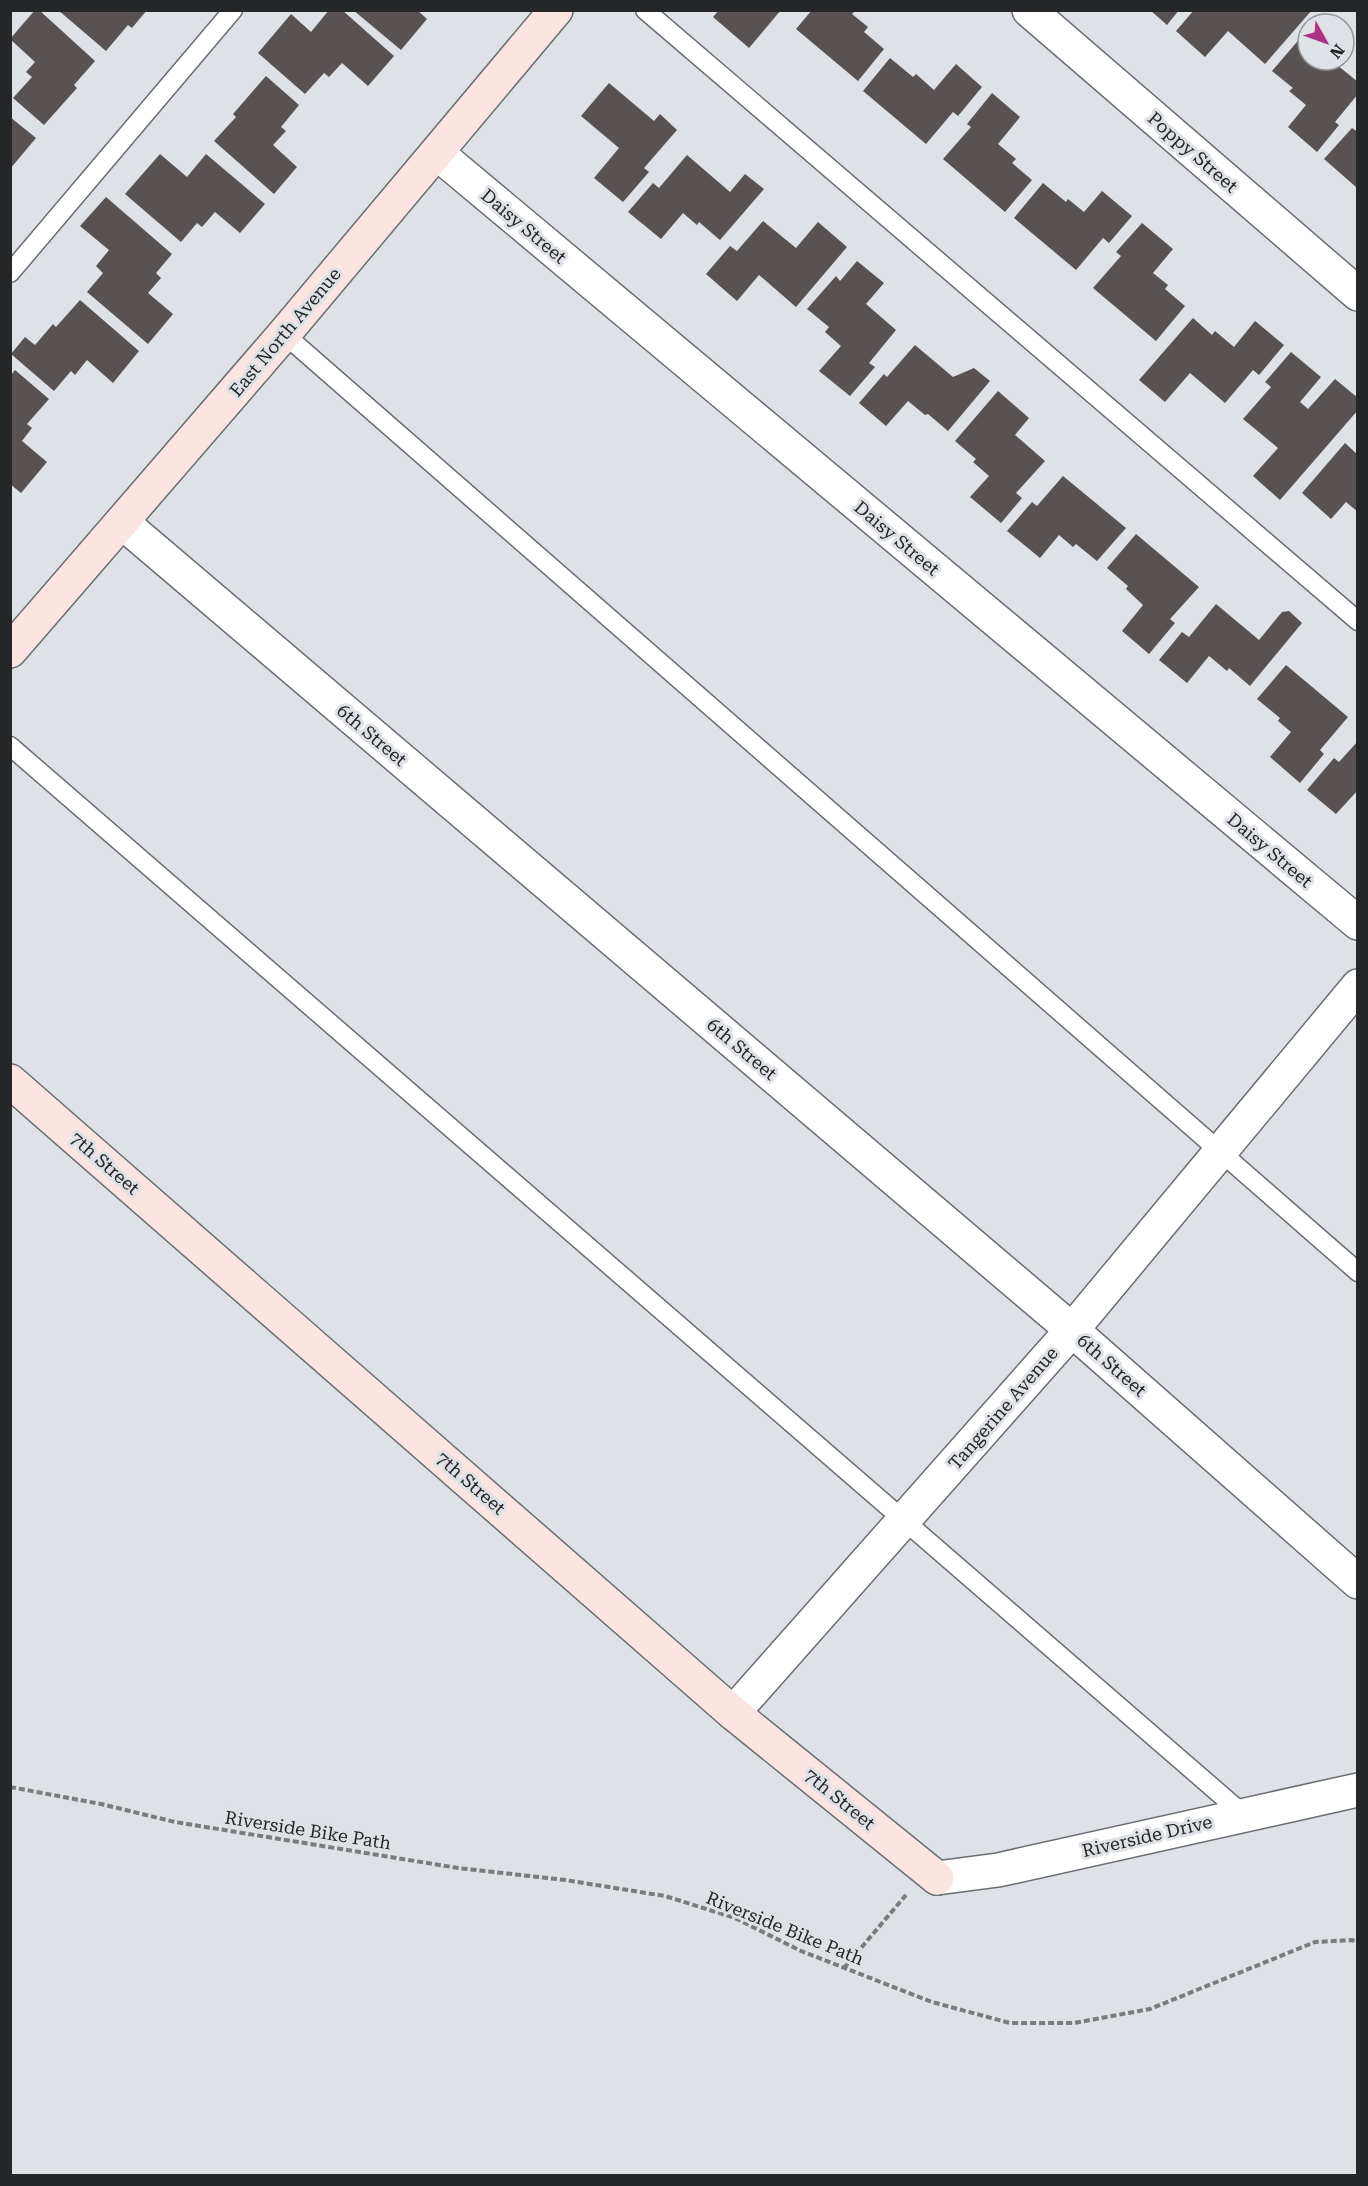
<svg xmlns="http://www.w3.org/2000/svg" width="1368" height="2186" viewBox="0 0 1368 2186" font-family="'Roboto Serif',serif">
	<rect width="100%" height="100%" fill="#dee1e5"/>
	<!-- building -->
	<g fill="#585352">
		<path d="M35,10H39L95,61L74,85L77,88L44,125L13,98L32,77L26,72L35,62L10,39Z"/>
		<path d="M58,10H147L132,28L128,25L106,51Z"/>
		<path d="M329,10H342L394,56L368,86L342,63L329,77L324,73L305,94L258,53L291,14L311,32Z"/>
		<path d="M353,10H417L427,19L401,50Z"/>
		<path d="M719,10H781L749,48L713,17Z"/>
		<path d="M812,10H856L852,14L868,27L864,32L884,49L858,81L796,29Z"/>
		<path d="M1150,10H1179L1167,25Z"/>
		<path d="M1194,10H1312L1265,64L1228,31L1205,57L1176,31Z"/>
		<path d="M1302,36L1308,41V60H1331L1358,82V94L1335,122L1339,125L1317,152L1288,127L1306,105L1289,91L1293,88L1272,71Z"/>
		<path d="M890,58L913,77L916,74L934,90L956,64L982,87L958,116L953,112L926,144L863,91Z"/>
		<path d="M266,76L299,105L281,127L286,131L273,145L297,167L274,194L214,141L236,117L233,114Z"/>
		<path d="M609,83L654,121L660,114L677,130L644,168L649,172L623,202L594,178L619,148L581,116Z"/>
		<path d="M992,93L1020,117L998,144L1016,159L1012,163L1032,180L1005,212L943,159L971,127L967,124Z"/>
		<path d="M10,117L36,138L10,169Z"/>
		<path d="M1352,128L1358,132V185L1356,187L1324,159Z"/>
		<path d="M160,154L187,177L206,154L265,204L240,233L215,212L202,227L197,223L181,242L125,194Z"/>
		<path d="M687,155L730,192L745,174L764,189L720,240L699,222L697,225L683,213L661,239L628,212L653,183L659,188Z"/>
		<path d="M1043,183L1066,202L1068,199L1084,212L1102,191L1132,216L1109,243L1103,238L1076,270L1014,218Z"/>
		<path d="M106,197L172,254L156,273L161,278L148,293L173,314L148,344L87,292L103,273L96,266L109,250L80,226Z"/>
		<path d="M763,221L796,248L818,222L847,247L796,307L759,275L737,301L706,274L730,246L737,251Z"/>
		<path d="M1142,223L1173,249L1153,273L1168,285L1165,289L1185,306L1156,341L1093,288L1121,256L1116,252Z"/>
		<path d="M857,261L884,283L866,304L896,330L869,363L875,367L850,396L819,371L841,346L825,332L829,327L807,309L836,276L840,281Z"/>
		<path d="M80,300L139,351L113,383L87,360L75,375L71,371L54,391L11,354L25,337L35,345L53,324L56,327Z"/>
		<path d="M1193,318L1212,335L1215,331L1234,347L1255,321L1284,345L1259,375L1253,370L1225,403L1190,373L1165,402L1139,380Z"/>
		<path d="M915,345L953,377L974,368L990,381L948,431L928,414L925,415L908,401L886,426L859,403L884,374L887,377Z"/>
		<path d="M1291,352L1321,377L1300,402L1308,409L1335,379L1358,398V410L1280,500L1253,476L1278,448L1243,419L1271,387L1265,382Z"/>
		<path d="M15,370L49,399L27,424L32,428L22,441L47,462L21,493L10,484V376Z"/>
		<path d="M998,391L1029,418L1015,435L1045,461L1016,493L1022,498L1001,523L970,497L989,476L973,462L976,459L955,441Z"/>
		<path d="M1345,443L1358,455V512L1346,502L1331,519L1302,493Z"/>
		<path d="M1063,476L1126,528L1097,561L1076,544L1073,547L1059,535L1040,558L1007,531L1032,502L1037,506Z"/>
		<path d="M1136,534L1199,587L1170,619L1175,623L1149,654L1122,631L1143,605L1126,589L1128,586L1107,568Z"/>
		<path d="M1216,604L1259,640L1282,612L1289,611L1302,623L1250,686L1229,668L1227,671L1209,656L1187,683L1159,660L1182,632L1189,637Z"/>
		<path d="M1286,665L1348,717L1320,750L1324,754L1300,783L1270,757L1291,732L1278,721L1280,718L1257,699Z"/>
		<path d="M1358,741V790L1336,814L1307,790L1334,758L1339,762Z"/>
	</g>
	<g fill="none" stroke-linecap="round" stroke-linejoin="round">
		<!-- lane casing -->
		<g stroke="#6a6d71" stroke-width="21">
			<g id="lane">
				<path d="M645,10L1358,621"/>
				<path d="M10,273L233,10"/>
				<path d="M284,334L1358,1272"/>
				<path d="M10,746L1243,1814"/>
			</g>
		</g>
		<!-- street casing -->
		<g stroke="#6a6d71" stroke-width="36">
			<g id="street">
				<path d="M1029,10L1358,294"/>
				<path d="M437,153L1358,923"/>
				<path d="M123,523L1072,1330L1358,1582"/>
				<path d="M733,1713L1072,1330L1358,986"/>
				<path d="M937,1878L998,1870L1358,1790"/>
			</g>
		</g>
		<!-- secondary casing -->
		<g stroke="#6a6d71" stroke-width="36">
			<g id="secondary">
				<path d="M10,651L284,334L556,10"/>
				<path d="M10,1081L733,1713L937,1878"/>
			</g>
		</g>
		<!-- path -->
		<g stroke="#797b7d" stroke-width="4" stroke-dasharray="6 3" stroke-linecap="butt">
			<path d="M10,1787L101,1804L175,1822L458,1868L565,1880L665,1896L735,1918L801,1951L932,2002L1010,2023H1074L1150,2009L1315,1942L1352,1940L1358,1942"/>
			<path d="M844,1968L906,1895"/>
		</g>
		<!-- lane -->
		<use href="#lane" stroke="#fff" stroke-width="18"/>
		<!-- street -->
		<use href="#street" stroke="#fff" stroke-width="33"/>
		<!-- secondary -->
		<use href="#secondary" stroke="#fce4e3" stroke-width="33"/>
	</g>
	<g text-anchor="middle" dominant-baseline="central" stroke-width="6" stroke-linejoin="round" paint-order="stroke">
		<!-- street labels -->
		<g font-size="18" fill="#252627" stroke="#dee1e5">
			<text transform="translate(1193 152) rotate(41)">Poppy Street</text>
			<text transform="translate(524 226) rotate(40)">Daisy Street</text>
			<text transform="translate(285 332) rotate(-50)">East North Avenue</text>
			<text transform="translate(897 538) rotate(40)">Daisy Street</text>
			<text transform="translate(372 735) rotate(40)">6th Street</text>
			<text transform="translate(1270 850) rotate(40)">Daisy Street</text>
			<text transform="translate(742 1049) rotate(40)">6th Street</text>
			<text transform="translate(105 1163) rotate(41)">7th Street</text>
			<text transform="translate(1112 1365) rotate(41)">6th Street</text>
			<text transform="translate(1003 1408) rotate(-49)">Tangerine Avenue</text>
			<text transform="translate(471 1483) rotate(41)">7th Street</text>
			<text transform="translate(840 1799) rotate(39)">7th Street</text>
			<text transform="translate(308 1830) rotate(9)">Riverside Bike Path</text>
			<text transform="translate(1147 1836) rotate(-13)">Riverside Drive</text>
			<text transform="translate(785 1928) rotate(22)">Riverside Bike Path</text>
		</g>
	</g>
	<!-- border -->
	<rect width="1368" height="2186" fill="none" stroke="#252627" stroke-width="24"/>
	<!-- north arrow -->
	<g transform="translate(1326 42) rotate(130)"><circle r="28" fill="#dee1e5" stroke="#949699" stroke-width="1.5"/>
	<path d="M0-4.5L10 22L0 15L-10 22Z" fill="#ae3284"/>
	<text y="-9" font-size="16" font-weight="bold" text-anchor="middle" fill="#252627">N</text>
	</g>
</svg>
